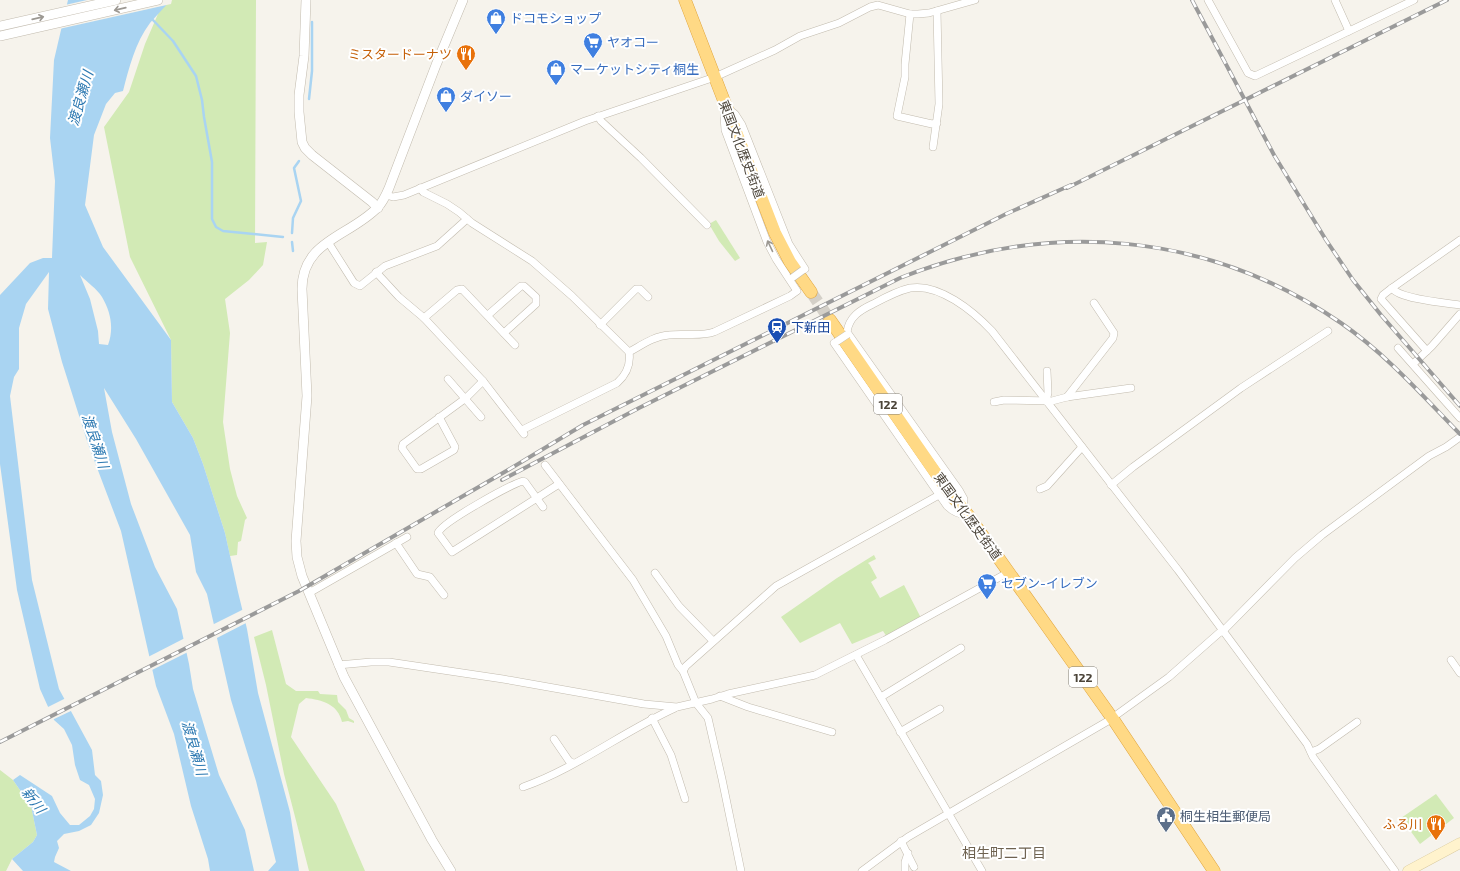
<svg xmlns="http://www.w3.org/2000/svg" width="1460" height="871" viewBox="0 0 1460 871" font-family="'Exo 2','Noto Sans JP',sans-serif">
	<rect width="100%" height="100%" fill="#f6f3ec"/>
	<!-- green -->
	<g fill="#d2eab5">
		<path d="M164,0H256L255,243L267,242L263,265L249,280L225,299L230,333L223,422L230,469L237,496L247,518L245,520L241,541L238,542L237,555L230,556L225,533L203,464L193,438L172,402L171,340L130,257L104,127L129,92L145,44Z"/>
		<path d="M716,220L740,258L735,261L719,241L709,224Z"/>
		<path d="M874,555L876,559L868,563L870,565L877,578L871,582L880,598L904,585L921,618L887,637L883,631L852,644L840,623L800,643L781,617L837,578Z"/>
		<path d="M272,630L286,684L296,691H318L320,694L337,695L338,702L346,710L349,718L354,721V723L348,721L342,722C338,704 322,700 306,698L299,704L291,737L336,804L365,871H309L284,774L266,685L254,637Z"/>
		<path d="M0,770L13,780L31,806L37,835L33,842L12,859L6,871H0Z"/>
		<path d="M1436,794L1454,818L1420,844L1401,818Z"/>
	</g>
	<!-- water -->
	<path fill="#a9d4f2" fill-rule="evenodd" d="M68,0H170L169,2C163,9 156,16 150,23C135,43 129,68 123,91L115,93L106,104L94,135L85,205L103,247L171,340L172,402L193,438L203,464L225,533L238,592L247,629L258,693L290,812L299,871H268L276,862L256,781L231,700L207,594L196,572L190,535L136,439L104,388L112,432L131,504L155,567L177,609L189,664L193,689L219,775L245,830L254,871H210L208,859L191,806L174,734L156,686L121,531L88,444L62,362L48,309L49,272L26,304L19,328V369L14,377L10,396L32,580L59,689L92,750L95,775L101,781L103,795L99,813L91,825L79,831L64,834L57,841L59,848L55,857L54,862L71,871H23L12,859L33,842L37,835L31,806L13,780L20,775L52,796L60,813L70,825H79L90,816L94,809L95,799L89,785L80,780L75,765L72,745L64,729L54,720L40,689L17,590L0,464V295L30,263L43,258H52L55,181L50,138L54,60ZM80,275C87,282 97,289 102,297C111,312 114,329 108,345L99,344L98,331L90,299Z"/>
	<!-- pier -->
	<g fill="#f6f3ec">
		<path d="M87,0H172L171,4L59,29L65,5Z"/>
		<path d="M244,609L248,622L215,639L212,625Z"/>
		<path d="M185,638L188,652L150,671L148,657Z"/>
		<path d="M66,698L73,710L52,720L46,708Z"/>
	</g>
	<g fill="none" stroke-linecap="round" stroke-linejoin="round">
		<!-- stream -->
		<g stroke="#a9d4f2" stroke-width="2.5">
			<path d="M151,18L173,41L196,76L202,100L204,117L212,162V219L216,227L223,231L283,237"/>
			<path d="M309,99L312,71V22"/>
			<path d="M292,233L293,218L301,201L294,168L299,161"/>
			<path d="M292,242L293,251"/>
		</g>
		<!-- trunk-tunnel -->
		<path stroke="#d4d0c8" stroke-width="12" stroke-dasharray="12 6" stroke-linecap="butt" d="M811,292L830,320"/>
		<!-- minor casing -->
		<g stroke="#c2bbae" stroke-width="8">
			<g id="minor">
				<path d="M1208,0L1248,73L1255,76L1414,0"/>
				<path d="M1335,0L1349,31"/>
				<path d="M910,14L905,64V77L897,116L932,124L937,123"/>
				<path d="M598,116L601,121L641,158L707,225"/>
				<path d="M933,147L939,104L937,11"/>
				<path d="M420,188L423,192L447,204L459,212L472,223L532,261L572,296L629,352C631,365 626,375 617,383L522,430"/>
				<path d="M386,195L393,197L404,195L585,121L715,77L775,50L800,36L839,23L870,7L878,5L910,14H918L929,13L975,0"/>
				<path d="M328,242L354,283L360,286L385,266L437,246L467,219"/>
				<path d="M376,272L399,297L424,318L483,381L524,434"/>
				<path d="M1392,288C1399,299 1446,303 1460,305"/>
				<path d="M488,315L521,286H524L536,297V304L504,333"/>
				<path d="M424,318L457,290L462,289L515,345"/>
				<path d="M600,325L636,289H640L648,297"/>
				<path d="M836,342L834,343L947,506C953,512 959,515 968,515"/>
				<path d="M1398,348L1460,418"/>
				<path d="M1427,351L1381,299L1383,295L1392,288L1460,240"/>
				<path d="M629,352C642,345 654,336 669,335C684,333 700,337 714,332L790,296L797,291L776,259L767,242L725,130L724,116L726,107L735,114L742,125L789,244L805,269L803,270"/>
				<path d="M1413,364L1432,346L1460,314"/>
				<path d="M448,379L481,417"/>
				<path d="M1067,397L1113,338L1114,333L1094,303"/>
				<path d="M1046,401L1048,393L1047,371"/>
				<path d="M994,402L1004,400L1052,401L1067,397L1131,388"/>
				<path d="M439,417L455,447L454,450L421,469H417L402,448L403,444L466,398L483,381"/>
				<path d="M545,465L633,580L666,636L678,665L683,671L696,703L708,718L722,779L741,871"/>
				<path d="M1111,485L1133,467L1241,388L1328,331"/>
				<path d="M1040,489L1047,486L1082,447"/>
				<path d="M543,507L525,482L523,481C510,485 442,522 438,533L452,552L559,484"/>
				<path d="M963,510L964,499L959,490L847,332C849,317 860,310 873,304C884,298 897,291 910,288C939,283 973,311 992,331L1178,570L1307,744L1313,757L1395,871"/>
				<path d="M396,543L417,574L430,577L444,595"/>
				<path d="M655,573L679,606L713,641"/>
				<path d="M309,593L407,537"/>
				<path d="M856,655L982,871"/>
				<path d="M1451,660L1460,673"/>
				<path d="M338,665L371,662H389L503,679L644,704L677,707L712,699L728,694L815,675L885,640L1009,572"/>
				<path d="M683,671L686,666L776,586L939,495"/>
				<path d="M720,696L748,707L832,732"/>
				<path d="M881,697L961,648"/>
				<path d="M652,718L671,755L685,799"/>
				<path d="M900,732L940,709"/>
				<path d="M554,739L569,761L573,763"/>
				<path d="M1311,752L1319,749L1357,722"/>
				<path d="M523,787C575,769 624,731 675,708"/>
				<path d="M901,841L914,867"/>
				<path d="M862,871L908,837L1108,721L1169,677L1219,633L1223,631L1295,558L1322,535L1429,456L1446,447L1460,437"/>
				<path d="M905,871V862L908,853"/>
			</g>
		</g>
		<!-- tertiary casing -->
		<g stroke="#c2bbae" stroke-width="10">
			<g id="tertiary">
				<path d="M306,0L304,56L299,95V112L302,142L305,148L312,155L372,202L378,208"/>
				<path d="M0,26L116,0"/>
				<path d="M0,36L158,0"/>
				<path d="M451,871L432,840L344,677L302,576L297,557L296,541L307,396L302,289C302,240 351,236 378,207C383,202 386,195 389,188L436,65L463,0"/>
			</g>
		</g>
		<!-- secondary casing -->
		<g stroke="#d6c79b" stroke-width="11">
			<path id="secondary" d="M1408,871L1460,843"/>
		</g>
		<!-- trunk casing -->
		<g stroke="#e0a43c" stroke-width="13">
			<g id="trunk">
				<path d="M685,0L775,233L790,262L811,292"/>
				<path d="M830,320L946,488L968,515L1115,722L1214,871"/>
			</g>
		</g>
		<!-- minor -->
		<use href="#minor" stroke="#fff" stroke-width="7"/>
		<!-- tertiary -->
		<use href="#tertiary" stroke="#fff" stroke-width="9"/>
		<!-- secondary -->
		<use href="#secondary" stroke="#fff3cd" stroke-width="10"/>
		<!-- trunk -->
		<use href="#trunk" stroke="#ffd985" stroke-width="12"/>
		<!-- rail casing -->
		<g stroke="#9a9a9a" stroke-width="4">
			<g id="rail">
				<path d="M1192,0L1274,155L1326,240L1353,280L1381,315L1460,406"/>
				<path d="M1067,188L1447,0"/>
				<path d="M502,480L639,408L900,278C1049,219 1207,231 1341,323C1386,354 1422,395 1460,434"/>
				<path d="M0,742L299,591L508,470L583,425L1006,214L1071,185"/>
			</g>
		</g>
		<!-- rail -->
		<use href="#rail" stroke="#fff" stroke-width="2.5" stroke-dasharray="8" stroke-linecap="butt"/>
		<!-- minor-bridge casing -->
		<g stroke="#c2bbae" stroke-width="8" stroke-linecap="butt">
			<g id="minor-bridge">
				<path d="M792,278L803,270"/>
				<path d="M836,342L848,334"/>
			</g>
		</g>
		<!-- minor-bridge -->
		<use href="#minor-bridge" stroke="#fff" stroke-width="7"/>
	</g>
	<!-- one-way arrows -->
	<defs><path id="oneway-shaft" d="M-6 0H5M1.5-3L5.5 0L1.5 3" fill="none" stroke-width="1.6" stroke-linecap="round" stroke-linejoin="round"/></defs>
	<g stroke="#9c9892">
		<use href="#oneway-shaft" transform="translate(120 9) rotate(167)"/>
		<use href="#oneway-shaft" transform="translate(38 18) rotate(-13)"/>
		<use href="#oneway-shaft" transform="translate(770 246) rotate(-115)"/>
	</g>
	<!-- icons -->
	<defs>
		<g id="shop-pin" transform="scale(1)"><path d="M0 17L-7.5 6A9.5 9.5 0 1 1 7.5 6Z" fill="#3f7fe0" stroke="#fff"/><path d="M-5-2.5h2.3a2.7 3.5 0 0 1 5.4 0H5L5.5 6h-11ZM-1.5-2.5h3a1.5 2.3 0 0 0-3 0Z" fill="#fff"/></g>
		<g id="supermarket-pin" transform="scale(1)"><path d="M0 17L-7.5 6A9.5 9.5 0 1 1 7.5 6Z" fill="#3f7fe0" stroke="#fff"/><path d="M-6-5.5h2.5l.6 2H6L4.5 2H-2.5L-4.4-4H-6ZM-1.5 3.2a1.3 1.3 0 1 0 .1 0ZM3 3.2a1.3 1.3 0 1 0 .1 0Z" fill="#fff"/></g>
		<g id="restaurant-pin" transform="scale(1)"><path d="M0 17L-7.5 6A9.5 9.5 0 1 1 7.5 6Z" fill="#e8710a" stroke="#fff"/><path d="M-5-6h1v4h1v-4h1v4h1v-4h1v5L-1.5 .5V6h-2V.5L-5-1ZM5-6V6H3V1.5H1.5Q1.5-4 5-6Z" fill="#fff"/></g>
		<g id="station-pin" transform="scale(1)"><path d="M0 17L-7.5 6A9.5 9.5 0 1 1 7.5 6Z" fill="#1a4fb4" stroke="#fff"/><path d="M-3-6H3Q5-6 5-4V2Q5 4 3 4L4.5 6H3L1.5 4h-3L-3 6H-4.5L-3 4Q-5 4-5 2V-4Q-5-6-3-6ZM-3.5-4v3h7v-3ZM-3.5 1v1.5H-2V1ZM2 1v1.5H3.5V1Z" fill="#fff"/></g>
		<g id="civic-pin" transform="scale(1)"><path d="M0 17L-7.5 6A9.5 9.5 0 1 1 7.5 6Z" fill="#5c6f8a" stroke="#fff"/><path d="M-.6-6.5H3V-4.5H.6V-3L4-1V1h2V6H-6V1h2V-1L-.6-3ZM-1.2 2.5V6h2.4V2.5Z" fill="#fff"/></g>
	</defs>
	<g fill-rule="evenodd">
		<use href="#shop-pin" x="496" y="18"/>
		<use href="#supermarket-pin" x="593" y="42"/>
		<use href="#restaurant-pin" x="466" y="54"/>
		<use href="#shop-pin" x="556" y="69"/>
		<use href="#shop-pin" x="446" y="96"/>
		<use href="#station-pin" x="777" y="327"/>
		<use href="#supermarket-pin" x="987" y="583"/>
		<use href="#civic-pin" x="1166" y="816"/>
		<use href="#restaurant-pin" x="1436" y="824"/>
	</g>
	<g text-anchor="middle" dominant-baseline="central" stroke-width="4" stroke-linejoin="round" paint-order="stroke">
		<!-- shield labels -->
		<g fill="#fff" stroke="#817c74" stroke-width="1">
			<rect x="874" y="394" width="28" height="20" rx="3"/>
			<rect x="1069" y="667" width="28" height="20" rx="3"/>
		</g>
		<g font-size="12" font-weight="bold" fill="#4b4439">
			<text x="888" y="404">122</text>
			<text x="1083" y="677">122</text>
		</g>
		<!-- shop labels -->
		<g font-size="13" fill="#366cbe" stroke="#fff" text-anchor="start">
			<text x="510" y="18">ドコモショップ</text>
			<text x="607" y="42">ヤオコー</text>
			<text x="570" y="69">マーケットシティ桐生</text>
			<text x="460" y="96">ダイソー</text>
			<text x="1001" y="583">セブン-イレブン</text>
		</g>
		<!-- food labels -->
		<g font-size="13" fill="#c56008" stroke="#fff" text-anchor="end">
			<text x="452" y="54">ミスタードーナツ</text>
			<text x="1422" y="824">ふる川</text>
		</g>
		<!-- street labels -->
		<g font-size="13" fill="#4b4439" stroke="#fff">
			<text transform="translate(742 149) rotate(69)">東国文化歴史街道</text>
			<text transform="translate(968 516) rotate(54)">東国文化歴史街道</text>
		</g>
		<!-- transit labels -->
		<g font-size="13" fill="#164399" stroke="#fff" text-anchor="start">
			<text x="791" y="327">下新田</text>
		</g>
		<!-- service labels -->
		<g font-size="13" fill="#4e5e75" stroke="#fff" text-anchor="start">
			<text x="1180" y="816">桐生相生郵便局</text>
		</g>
		<!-- water labels -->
		<g font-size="14" font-style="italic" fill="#2e7ab2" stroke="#fff">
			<text transform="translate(80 98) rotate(-74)">渡良瀬川</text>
			<text transform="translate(96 441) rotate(72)">渡良瀬川</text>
			<text transform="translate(195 748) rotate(74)">渡良瀬川</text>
			<text transform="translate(34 800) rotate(52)">新川</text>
		</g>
		<!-- neighbourhood labels -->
		<g font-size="14" fill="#6e6250" stroke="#fff">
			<text x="1004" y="852">相生町二丁目</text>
		</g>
	</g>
</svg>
